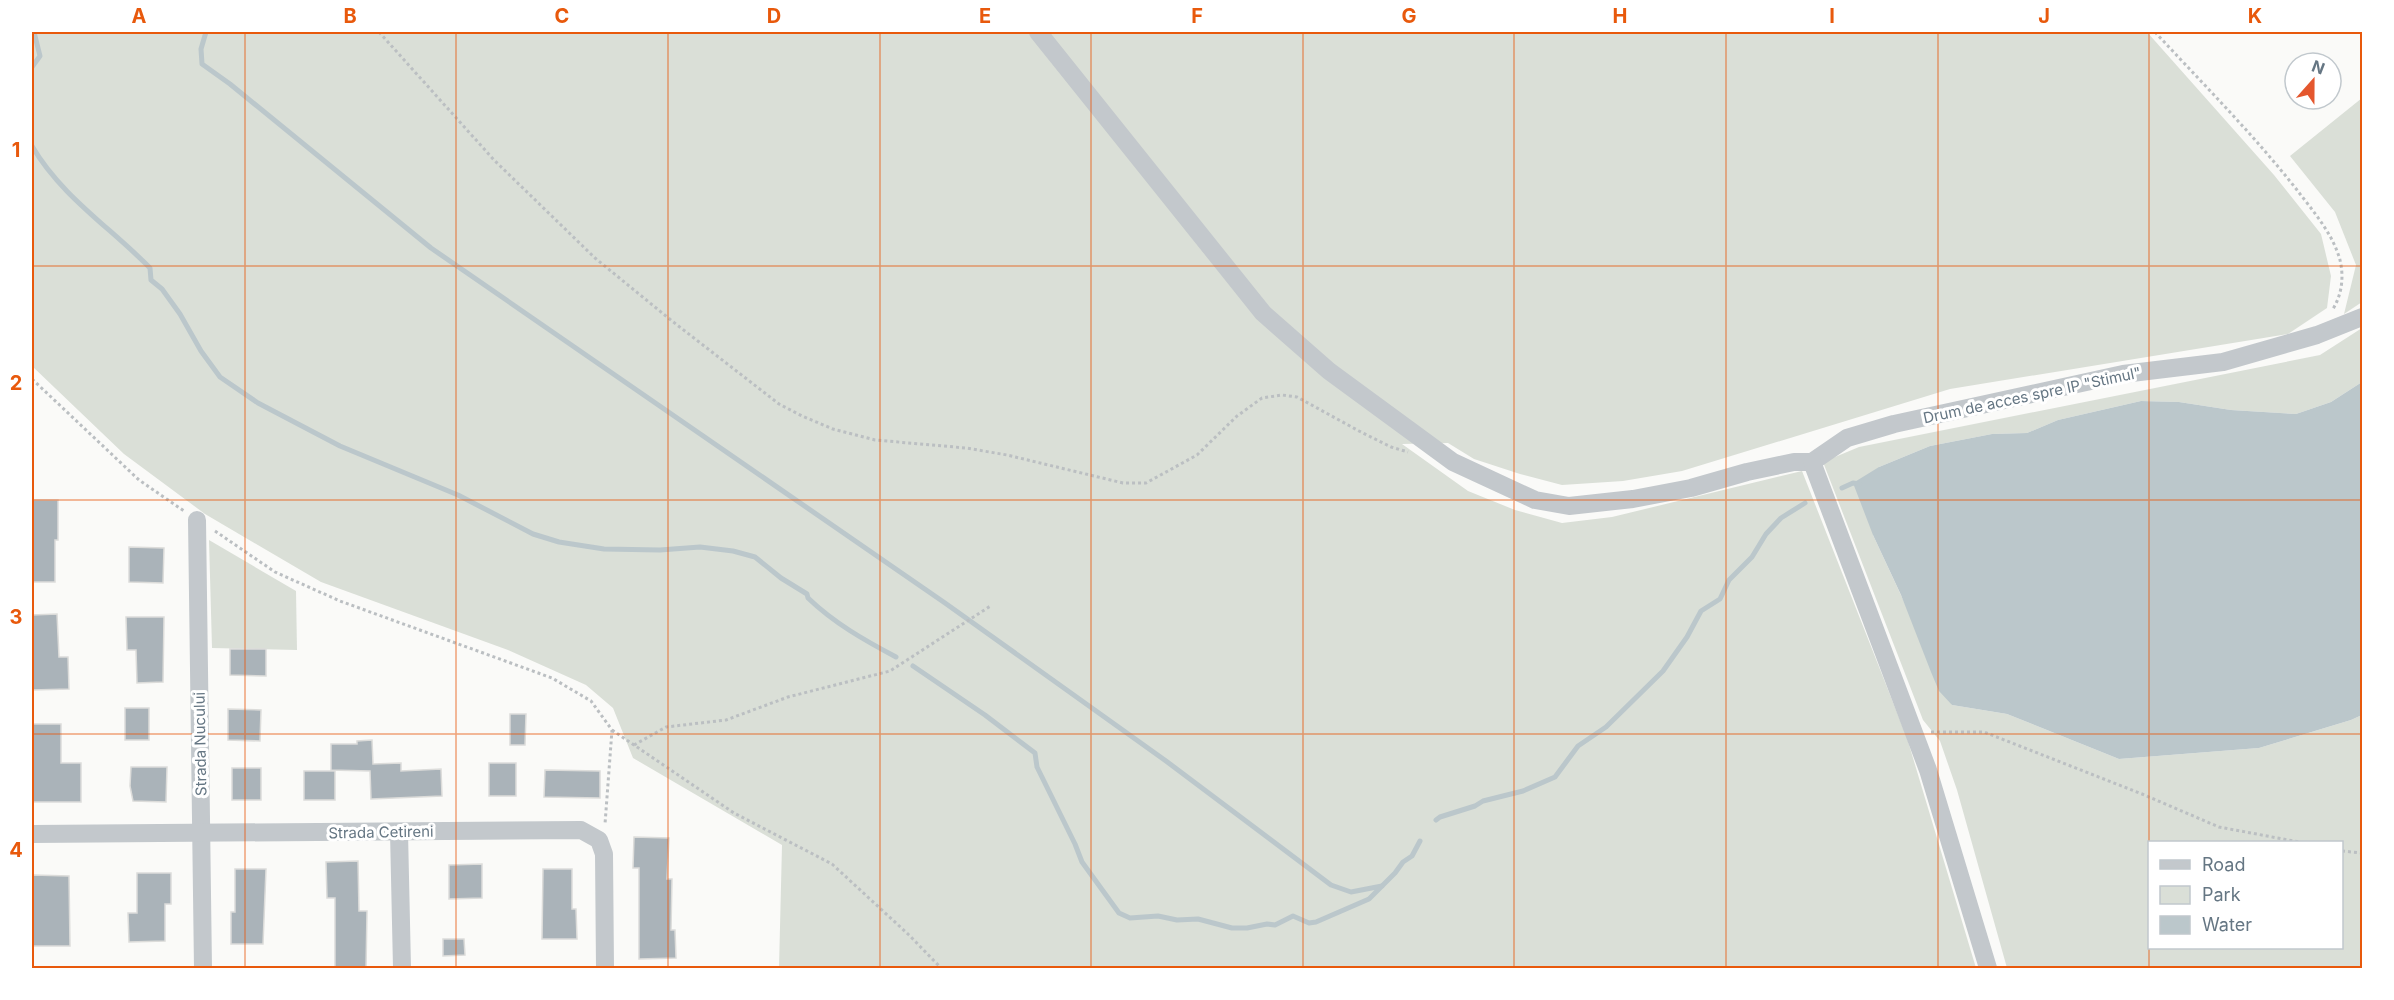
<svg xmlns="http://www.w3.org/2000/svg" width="2394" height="1000" viewBox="0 0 2394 1000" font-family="Inter,sans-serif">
	<rect width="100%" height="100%" fill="#fafaf8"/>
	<!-- green -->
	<g fill="#dadfd7" fill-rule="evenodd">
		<path d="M32,32H2147L2274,175L2321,234L2331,276L2327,308L2288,334L1950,389L1682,471L1623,481L1562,485L1520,474L1474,459L1448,443L1402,444L1468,491L1515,510L1562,523L1612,517L1802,471L1907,738L1976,968H779L782,845L633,758L613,708L586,685L508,650L321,582L205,514L124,454L32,366Z"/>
		<path d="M2362,98V302L2344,314L2356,265L2335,212L2290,156Z"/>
		<path d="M2362,328V382L2331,402L2296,414L2231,410L2179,402L2141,401L2058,420L2027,433L1992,434L1930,446L1879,467L1873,535L1952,705L2007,714L2119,759L2259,748L2351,720L2362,715V968H2007L1957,790L1940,741L1923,720L1823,462L1859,447L2320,355ZM2150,842H2342V948H2150Z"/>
		<path d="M209,540L296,591L297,650L212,648Z"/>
	</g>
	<!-- water -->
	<path fill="#bbc7cb" d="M2362,382V715L2351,720L2259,748L2119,759L2007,714L1952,705L1939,691L1931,672L1901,595L1873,535L1853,483L1879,467L1930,446L1992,434L2027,433L2058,420L2141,401L2179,402L2231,410L2296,414L2331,402Z"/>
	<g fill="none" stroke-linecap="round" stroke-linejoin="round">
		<!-- stream -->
		<g stroke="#bbc7cb" stroke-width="5">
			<path d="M206,32L201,49L202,64L230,84L431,248L945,603L1166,761L1331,885L1351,892L1382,886"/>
			<path d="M32,67L40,56L34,32"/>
			<path d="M32,146C61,196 111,228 150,268L151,280L162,289L180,314L201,351L220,377L258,403L340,446L458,495L533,534L559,542L604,549L660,550L700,547L733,551L755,557L781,578L807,594L808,598C834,623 864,640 896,657"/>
			<path d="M1842,488L1853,483L1860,484"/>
			<path d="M913,666L985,715L1035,753L1037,767L1075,844L1082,862L1119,913L1130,918L1158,916L1177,920L1198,919L1232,928H1247L1267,924L1275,925L1293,916L1309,923L1316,922L1369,899L1395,873L1403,862L1412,856L1420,841"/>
			<path d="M1436,820L1440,817L1475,806L1483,801L1523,791L1555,777L1578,746L1606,727L1663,671L1687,637L1701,611L1720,599L1729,580L1752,557L1766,534L1781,518L1805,503"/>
		</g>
	</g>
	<!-- building -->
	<g fill="#aab3b9" stroke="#dcdcda" stroke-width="1.5">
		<path d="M32,500H58V540H55V582H32Z"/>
		<path d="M129,547L164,548L163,583L129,582Z"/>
		<path d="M57,614L59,657H68L69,689L32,690V615Z"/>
		<path d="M126,617H164L163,682L137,683L136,650H127Z"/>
		<path d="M230,649H266V676L230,675Z"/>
		<rect x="125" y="708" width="24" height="32"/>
		<path d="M228,709L261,710L260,741L228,740Z"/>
		<path d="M510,714H526L525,745H510Z"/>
		<path d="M32,724H61V763H81V802H32Z"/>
		<path d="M372,740L373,764L401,763V771L441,769L442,796L371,799L370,771L331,770V744H357V741Z"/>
		<rect x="489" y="763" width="27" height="33"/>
		<path d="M131,767H167L166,802L133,801L130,786Z"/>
		<rect x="232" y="768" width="29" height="32"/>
		<path d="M545,770L600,771V798L544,797Z"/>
		<rect x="304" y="771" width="31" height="29"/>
		<path d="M634,837L669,838L667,879H672L671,930H675L676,958L639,959V868H633Z"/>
		<path d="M358,861L359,911H367L366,969H335V898H327L326,862Z"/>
		<path d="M482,864V898L449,899V865Z"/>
		<path d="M235,869H266L263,944H231V912H235Z"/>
		<path d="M543,869H572V909H576L577,939H542Z"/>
		<path d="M137,873H171V904H165V941L129,942L128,913H137Z"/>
		<path d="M33,875L69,876L70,946H32Z"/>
		<path d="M443,939H464L465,955L443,956Z"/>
	</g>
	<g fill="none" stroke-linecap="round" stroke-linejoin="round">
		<!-- path -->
		<g stroke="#bbbfc2" stroke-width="3" stroke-dasharray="3 3" stroke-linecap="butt">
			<path d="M379,32L494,160L595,258L672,321L779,404L802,416L833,429L875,440L966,448L1007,455L1123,483H1146L1197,455L1237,416L1262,398L1282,395L1297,397L1359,431L1391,447L1408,452"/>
			<path d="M2155,32C2203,84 2253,134 2297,190C2313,211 2333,234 2340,260C2344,277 2342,294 2333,309"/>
			<path d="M32,379L139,480L184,511"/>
			<path d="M215,531L275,572L340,601L552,678L591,701L612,730L605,824"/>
			<path d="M612,730L734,813L832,864L909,935L941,968"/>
			<path d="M1931,732H1984L2142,794L2219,827L2299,842"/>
			<path d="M634,745L666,727L726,720L788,697L890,671L992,605"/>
			<path d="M2342,851L2362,853"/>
		</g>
		<!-- minor -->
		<g stroke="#c3c8cc" stroke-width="18">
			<path d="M1038,32L1263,313L1329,371L1453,462L1535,500L1569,506L1633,499L1691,488L1747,472L1794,462H1812"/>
			<path d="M1812,462L1847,438L1894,424L2123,374L2223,362L2317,335L2362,317"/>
			<path d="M1812,462L1928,770L1988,968"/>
			<path d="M197,520L203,968"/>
			<path d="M399,832L402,968"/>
			<path d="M32,834L581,830L599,840L604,854L605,968"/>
		</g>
	</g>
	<!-- grid -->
	<path fill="none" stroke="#e8590c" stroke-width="1.5" stroke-opacity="0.55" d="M245,32V968M456,32V968M668,32V968M880,32V968M1091,32V968M1303,32V968M1514,32V968M1726,32V968M1938,32V968M2149,32V968M32,266H2362M32,500H2362M32,734H2362"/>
	<g text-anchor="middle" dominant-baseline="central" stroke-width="6" stroke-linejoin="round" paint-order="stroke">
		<!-- street labels -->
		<g font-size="15" fill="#657683" stroke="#fff">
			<text transform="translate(2032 395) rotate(-12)">Drum de acces spre IP "Stimul"</text>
			<text transform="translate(200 744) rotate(-91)">Strada Nucului</text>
			<text transform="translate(381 832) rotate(-1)">Strada Cetireni</text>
		</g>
	</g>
	<!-- border -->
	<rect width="2394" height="1000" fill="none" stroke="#ffffff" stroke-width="66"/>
	<!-- legend -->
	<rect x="2148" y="841" width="195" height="108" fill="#ffffff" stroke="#c1c8cd" stroke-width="1.5"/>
	<rect x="2160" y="860" width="30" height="9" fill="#c3c8cc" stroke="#c1c8cd" stroke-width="1.5"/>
	<text x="2202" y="871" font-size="18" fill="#657683">Road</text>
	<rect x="2160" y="886" width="30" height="18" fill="#dadfd7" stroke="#c1c8cd" stroke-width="1.5"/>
	<text x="2202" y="901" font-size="18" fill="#657683">Park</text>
	<rect x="2160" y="916" width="30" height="18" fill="#bbc7cb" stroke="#c1c8cd" stroke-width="1.5"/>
	<text x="2202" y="931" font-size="18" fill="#657683">Water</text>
	<!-- north arrow -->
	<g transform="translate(2313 81) rotate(21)"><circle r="28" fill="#ffffff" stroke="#c1c8cd" stroke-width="1.5"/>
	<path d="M0-4.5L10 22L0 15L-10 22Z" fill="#e4572e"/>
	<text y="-9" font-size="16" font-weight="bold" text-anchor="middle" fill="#657683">N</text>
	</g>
	<rect x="33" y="33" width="2328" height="934" fill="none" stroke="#e8590c" stroke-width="2"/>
	<g font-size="20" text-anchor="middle" font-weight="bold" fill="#e8590c">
		<text x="139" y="23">A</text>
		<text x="350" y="23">B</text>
		<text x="562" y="23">C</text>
		<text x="774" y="23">D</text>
		<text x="985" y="23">E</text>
		<text x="1197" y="23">F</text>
		<text x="1409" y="23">G</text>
		<text x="1620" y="23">H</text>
		<text x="1832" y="23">I</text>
		<text x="2044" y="23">J</text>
		<text x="2255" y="23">K</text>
		<text x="16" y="157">1</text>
		<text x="16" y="390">2</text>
		<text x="16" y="624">3</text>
		<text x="16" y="857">4</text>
	</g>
</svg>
